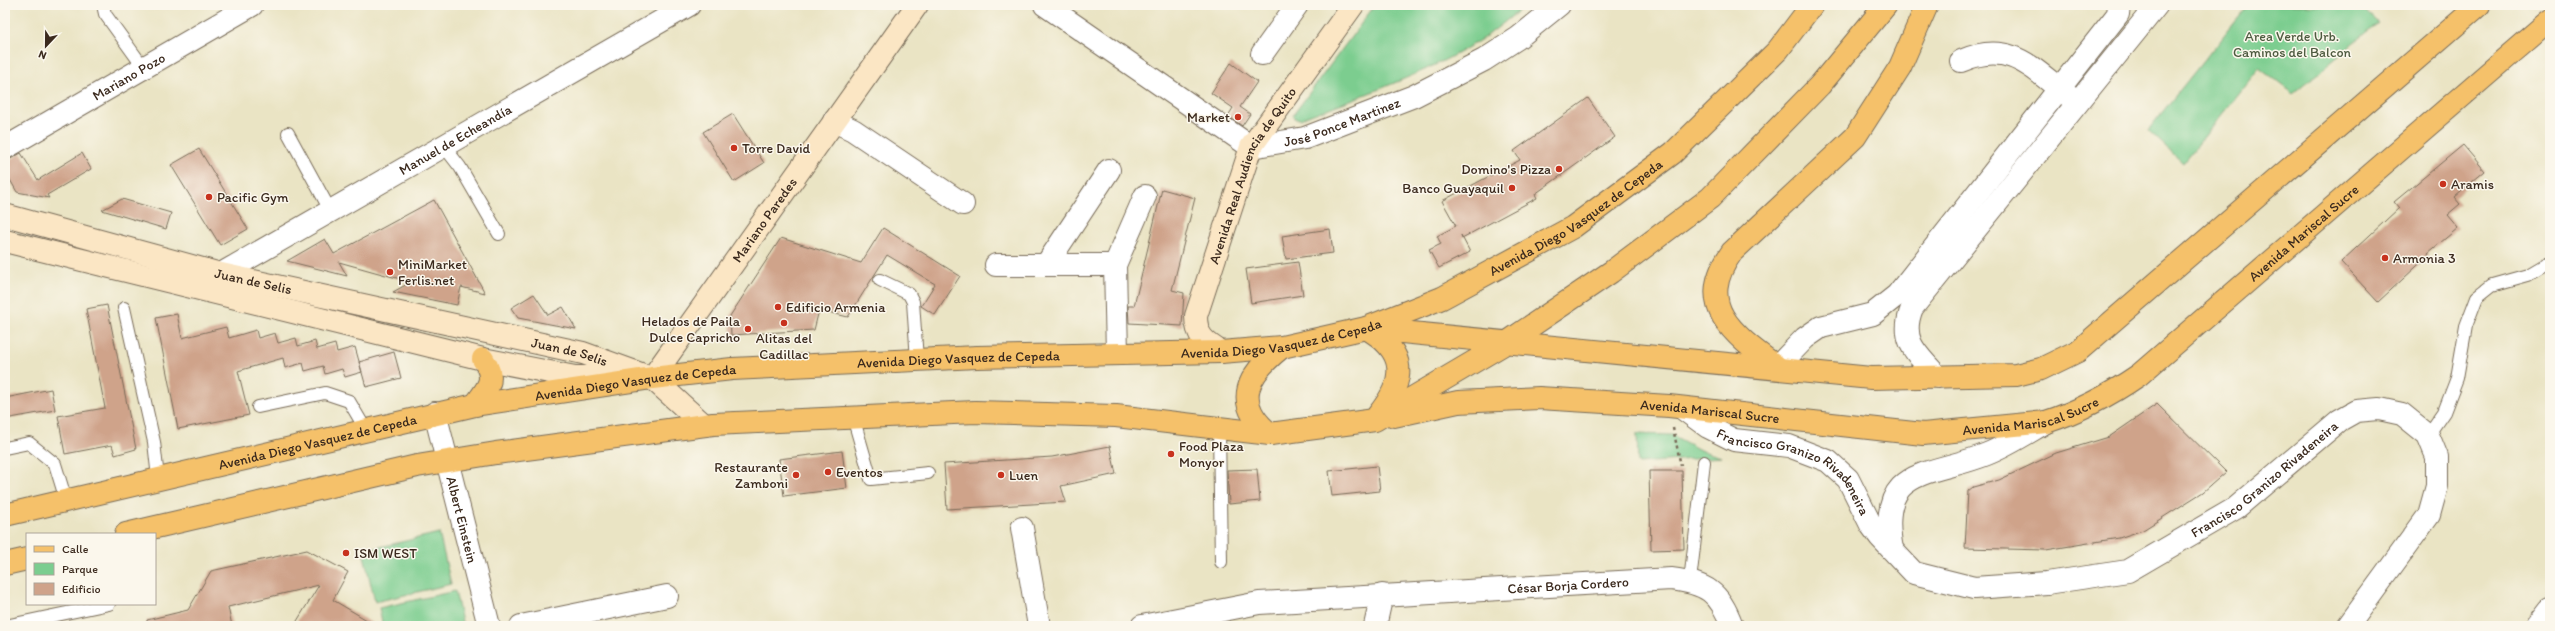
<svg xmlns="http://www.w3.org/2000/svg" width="2555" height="631" viewBox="0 0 2555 631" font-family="Itim,sans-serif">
	<rect width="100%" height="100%" fill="#fbf7ec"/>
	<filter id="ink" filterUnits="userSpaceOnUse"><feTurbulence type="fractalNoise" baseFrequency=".025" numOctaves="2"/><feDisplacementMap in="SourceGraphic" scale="8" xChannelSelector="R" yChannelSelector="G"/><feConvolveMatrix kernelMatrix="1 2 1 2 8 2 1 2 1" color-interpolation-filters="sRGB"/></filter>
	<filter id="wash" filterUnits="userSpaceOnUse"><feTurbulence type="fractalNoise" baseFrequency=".012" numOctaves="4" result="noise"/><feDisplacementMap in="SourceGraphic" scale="16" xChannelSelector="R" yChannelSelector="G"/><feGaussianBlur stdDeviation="0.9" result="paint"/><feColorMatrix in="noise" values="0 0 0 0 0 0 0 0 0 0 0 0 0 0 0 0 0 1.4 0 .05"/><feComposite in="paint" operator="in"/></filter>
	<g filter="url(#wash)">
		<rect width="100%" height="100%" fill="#eae4c4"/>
		<!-- green -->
		<g fill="#7bcd8f" stroke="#5b7c56">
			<path d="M1375,5H1526C1510,17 1494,32 1477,42C1422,76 1360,96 1300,119L1295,118L1293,115Z"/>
			<path d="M2248,5H2359L2378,23L2293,94L2259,68L2183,163L2148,130Z"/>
			<path d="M1637,434L1672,435L1700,450L1721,457L1638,463Z"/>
			<path d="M439,533L451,584L375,602L363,551Z"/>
			<path d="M455,591L463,626H383L379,608Z"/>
		</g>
		<g id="blocks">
			<!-- building -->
			<g fill="#cfa38a">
				<path d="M1231,63L1257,82L1240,107L1250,114L1242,126L1228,116L1233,108L1211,93Z"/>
				<path d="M1588,98L1615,137L1535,194L1537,198L1462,238L1461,235L1470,252L1439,268L1429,250L1441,244L1437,236L1456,226L1442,201L1520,160L1514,151Z"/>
				<path d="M733,114L764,163L734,182L703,132Z"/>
				<path d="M2463,145L2485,171L2454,197L2460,204L2447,215L2458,228L2428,253L2429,255L2378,302L2341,262L2399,208L2394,202Z"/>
				<path d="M199,149L248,229L220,245L171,165Z"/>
				<path d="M21,153L38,180L82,153L91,169L47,195L49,198L17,192L5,171V162Z"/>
				<path d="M1162,189L1195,198L1172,290L1184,293L1182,326L1129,323L1128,306H1134Z"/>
				<path d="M122,199L171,213L166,229L102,210Z"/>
				<path d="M434,200L485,293L461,287L457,305L393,292L411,282L339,262L347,276L287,261L325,239L334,254Z"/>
				<path d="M883,228L960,276L935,315L921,306L935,284L887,255L848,317L819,310L814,330L731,335L730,316L781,238L861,263Z"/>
				<path d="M1330,229L1333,253L1286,259L1282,236Z"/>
				<path d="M1298,262L1303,295L1251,303L1246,269Z"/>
				<path d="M534,294L548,315L563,307L576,329L518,318L511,308Z"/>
				<path d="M107,305L136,449L115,455L112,445L65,454L58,416L105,408L86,309Z"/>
				<path d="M177,314L182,338L226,327L229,338L256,330L258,338L275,333L278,343L296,338L298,346L315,341L317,349L335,344L337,352L355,347L362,372L345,377L342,369L325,374L323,366L305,371L303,363L285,368L283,358L238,371L249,415L178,429L156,318Z"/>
				<path d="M394,352L401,378L366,387L359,362Z"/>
				<path d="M51,389L55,410L5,419V398Z"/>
				<path d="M2157,404L2226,472L2203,492L2143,530L2119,538L2046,550L1965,548L1968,491L1973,487L1999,480L2056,453L2109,437Z"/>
				<path d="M1110,446L1116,474L1061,486L1066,502L947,509L944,464L1052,457Z"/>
				<path d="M842,451L847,488L784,496L779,459Z"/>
				<path d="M1377,466L1380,491L1332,496L1329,471Z"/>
				<path d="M1257,469L1260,501L1229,504L1227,470Z"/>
				<path d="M1649,471H1682L1684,549L1651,550Z"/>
				<path d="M307,550L348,572L333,600L377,626H294L319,585L228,607L232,626H147V620L188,610L211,571Z"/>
			</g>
		</g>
	</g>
	<g filter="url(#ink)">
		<use href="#blocks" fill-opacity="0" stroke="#786b58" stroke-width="1"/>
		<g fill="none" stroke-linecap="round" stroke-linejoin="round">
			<!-- lane casing -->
			<g stroke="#786b58" stroke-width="14">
				<g id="lane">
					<path d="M103,5L105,14L144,68"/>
					<path d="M288,133L330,210"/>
					<path d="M443,145L460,167L499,234"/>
					<path d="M880,280L909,294L913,302L917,360"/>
					<path d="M124,308L154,442L158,478"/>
					<path d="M258,407L325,393L349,401L366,430"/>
					<path d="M853,417L871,479L928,473"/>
					<path d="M1219,429L1221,562"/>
					<path d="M2428,435L2444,412L2457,378L2466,326L2477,297L2492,285L2528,275L2550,262"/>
					<path d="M5,448L29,443L55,464L66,500"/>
					<path d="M1690,581L1704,462"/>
					<path d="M5,626L109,604"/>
				</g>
			</g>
			<!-- street casing -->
			<g stroke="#786b58" stroke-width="24">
				<g id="street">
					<path id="s1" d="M1045,5L1251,147L1305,138L1414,96L1484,60L1518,38L1559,5"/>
					<path d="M1262,54L1297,5"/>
					<path d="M1961,61C2011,39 2032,69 2070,97"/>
					<path d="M834,121L853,130L963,204"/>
					<path id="s2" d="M5,148L252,5"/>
					<path d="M996,265H1115"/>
					<path d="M1046,265L1109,170"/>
					<path id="s3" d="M221,274L689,5"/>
					<path d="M1117,354L1115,265L1145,196"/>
					<path d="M1777,367L1805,338L1821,327L1873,314L1897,295L2118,14L2119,5"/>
					<path d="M1938,377C1917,354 1899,341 1912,308L2157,5"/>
					<path id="s4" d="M1682,408L1708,427L1734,440L1789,446L1828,461L1848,479L1871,525L1880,537L1914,573L1974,588L2047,583L2128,571L2236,508L2340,420L2356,411L2379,409L2402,414L2428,435L2437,457V486L2429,515L2348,626"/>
					<path id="s5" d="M435,413L489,626"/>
					<path d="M1022,528L1039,626"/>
					<path d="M1892,549C1876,465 1931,477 1987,454C2007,446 2027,433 2046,422"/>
					<path d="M521,626L667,596"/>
					<path id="s6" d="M1142,626L1259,603L1671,579C1706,583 1720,592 1732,626"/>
					<path d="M1375,626L1382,595"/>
					<path d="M2537,626L2550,609"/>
				</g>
			</g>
			<!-- secondary casing -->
			<g stroke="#786b58" stroke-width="24">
				<g id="secondary">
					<path id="s7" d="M5,215L221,274L583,353L652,378L704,425"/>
					<path d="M5,241L483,359L575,377H615"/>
					<path id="s8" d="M1221,352C1205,342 1196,336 1196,316L1251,147L1353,5"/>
					<path id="s9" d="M652,378L917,5"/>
				</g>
			</g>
			<!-- primary casing -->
			<g stroke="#786b58" stroke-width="24">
				<g id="primary">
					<path d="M1366,328C1408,352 1406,380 1378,415"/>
					<path d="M1371,329L1871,378L2016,375L2041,369L2078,351L2479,5"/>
					<path d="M1776,366C1734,335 1693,306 1732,252L1855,137L1900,67L1927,5"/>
					<path d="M475,405C488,387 497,380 483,359"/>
					<path id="s10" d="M1394,416L1458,402L1539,398L1669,406L1923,434L2046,422C2080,411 2110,395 2139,375L2550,20"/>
					<path d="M1270,434C1231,402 1248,374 1282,347"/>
					<path id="s11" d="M5,515L475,405L652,378L732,369L977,357L1221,352L1282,347L1366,328L1442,298L1573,227L1673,153L1778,50L1812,5"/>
					<path d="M126,534L417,466L496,453L713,424L975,412L1116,416L1270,434L1375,420L1509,341L1611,272L1710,198L1820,85L1886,5"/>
					<path d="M5,564L27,559"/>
				</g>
			</g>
			<!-- path -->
			<path stroke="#786b58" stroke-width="2.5" stroke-dasharray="3 3" stroke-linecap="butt" d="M1673,428L1681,466"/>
			<!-- lane -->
			<use href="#lane" stroke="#fff" stroke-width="12"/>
			<!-- street -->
			<use href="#street" stroke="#fff" stroke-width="22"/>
			<!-- secondary -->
			<use href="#secondary" stroke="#fbe6c4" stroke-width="22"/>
			<!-- primary -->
			<use href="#primary" stroke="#f5c16b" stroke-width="22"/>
		</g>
	</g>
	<!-- markers -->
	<g fill="#c8321e" stroke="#fbf7ec" stroke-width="1.5">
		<circle cx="1238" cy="117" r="4"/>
		<circle cx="734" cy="148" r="4"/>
		<circle cx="1559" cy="169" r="4"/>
		<circle cx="2443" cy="184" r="4"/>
		<circle cx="1512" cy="188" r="4"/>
		<circle cx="209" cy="197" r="4"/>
		<circle cx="2385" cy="258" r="4"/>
		<circle cx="390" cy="272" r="4"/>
		<circle cx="778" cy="307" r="4"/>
		<circle cx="784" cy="323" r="4"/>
		<circle cx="748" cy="329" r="4"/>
		<circle cx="1171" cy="454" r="4"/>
		<circle cx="828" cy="472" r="4"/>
		<circle cx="796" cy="475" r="4"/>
		<circle cx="1001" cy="475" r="4"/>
		<circle cx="346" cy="553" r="4"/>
	</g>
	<g text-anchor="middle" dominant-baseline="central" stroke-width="3" stroke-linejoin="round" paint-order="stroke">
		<!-- park labels -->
		<g font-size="14" fill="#4e5b40" stroke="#fbf7ec">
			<text x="2292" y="36">Area Verde Urb.<tspan x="2292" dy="16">Caminos del Balcon</tspan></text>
		</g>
		<!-- street labels -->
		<g font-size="14" fill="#3b2a1e" stroke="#fbf7ec">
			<text stroke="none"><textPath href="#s2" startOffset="143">Mariano Pozo</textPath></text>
			<text stroke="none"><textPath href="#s1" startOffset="345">José Ponce Martinez</textPath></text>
			<text stroke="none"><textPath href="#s3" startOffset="270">Manuel de Echeandía</textPath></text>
			<text stroke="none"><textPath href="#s8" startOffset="199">Avenida Real Audiencia de Quito</textPath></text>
			<text stroke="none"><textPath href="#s11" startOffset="1617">Avenida Diego Vasquez de Cepeda</textPath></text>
			<text stroke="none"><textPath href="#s9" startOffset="194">Mariano Paredes</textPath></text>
			<text stroke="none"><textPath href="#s10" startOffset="978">Avenida Mariscal Sucre</textPath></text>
			<text stroke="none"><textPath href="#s7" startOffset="257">Juan de Selis</textPath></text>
			<text stroke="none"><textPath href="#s11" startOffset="1293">Avenida Diego Vasquez de Cepeda</textPath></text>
			<text stroke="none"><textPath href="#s7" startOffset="581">Juan de Selis</textPath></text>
			<text stroke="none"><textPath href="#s11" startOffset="969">Avenida Diego Vasquez de Cepeda</textPath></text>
			<text stroke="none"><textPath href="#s11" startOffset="645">Avenida Diego Vasquez de Cepeda</textPath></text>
			<text stroke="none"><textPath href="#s10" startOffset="318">Avenida Mariscal Sucre</textPath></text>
			<text stroke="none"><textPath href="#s10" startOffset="642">Avenida Mariscal Sucre</textPath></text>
			<text stroke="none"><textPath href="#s11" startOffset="321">Avenida Diego Vasquez de Cepeda</textPath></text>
			<text stroke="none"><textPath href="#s4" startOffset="134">Francisco Granizo Rivadeneira</textPath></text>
			<text stroke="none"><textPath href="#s4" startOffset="683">Francisco Granizo Rivadeneira</textPath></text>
			<text stroke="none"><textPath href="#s5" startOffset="110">Albert Einstein</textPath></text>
			<text stroke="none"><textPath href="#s6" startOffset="429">César Borja Cordero</textPath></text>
		</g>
		<!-- poi labels -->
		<g font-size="14" fill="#3b2a1e" stroke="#fbf7ec" text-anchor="start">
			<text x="1230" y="117" text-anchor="end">Market</text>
			<text x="742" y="148">Torre David</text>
			<text x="1551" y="169" text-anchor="end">Domino's Pizza</text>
			<text x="2451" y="184">Aramis</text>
			<text x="1504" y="188" text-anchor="end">Banco Guayaquil</text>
			<text x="217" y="197">Pacific Gym</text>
			<text x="2393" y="258">Armonia 3</text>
			<text x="398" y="264">MiniMarket<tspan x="398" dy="16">Ferlis.net</tspan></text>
			<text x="786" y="307">Edificio Armenia</text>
			<text x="740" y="321" text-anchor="end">Helados de Paila<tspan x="740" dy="16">Dulce Capricho</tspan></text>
			<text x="784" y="338" text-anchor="middle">Alitas del<tspan x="784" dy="16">Cadillac</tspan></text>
			<text x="1179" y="446">Food Plaza<tspan x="1179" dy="16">Monyor</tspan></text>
			<text x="788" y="467" text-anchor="end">Restaurante<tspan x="788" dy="16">Zamboni</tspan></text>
			<text x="836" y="472">Eventos</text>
			<text x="1009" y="475">Luen</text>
			<text x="354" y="553">ISM WEST</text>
		</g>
	</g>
	<!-- margin -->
	<rect width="2555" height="631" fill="none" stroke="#fbf7ec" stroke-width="20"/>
	<!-- legend -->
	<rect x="26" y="533" width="130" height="72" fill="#fbf7ec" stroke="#aea59a"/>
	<rect x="34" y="546" width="20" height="6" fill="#f5c16b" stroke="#aea59a"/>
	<text x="62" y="553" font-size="12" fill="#3b2a1e">Calle</text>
	<rect x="34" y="563" width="20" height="12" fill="#7bcd8f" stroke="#aea59a"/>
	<text x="62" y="573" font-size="12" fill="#3b2a1e">Parque</text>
	<rect x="34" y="583" width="20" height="12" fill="#cfa38a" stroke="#aea59a"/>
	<text x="62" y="593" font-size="12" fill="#3b2a1e">Edificio</text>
	<!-- north arrow -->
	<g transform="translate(46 46) rotate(202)" stroke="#fbf7ec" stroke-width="3" paint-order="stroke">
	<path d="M0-3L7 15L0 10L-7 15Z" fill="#3b2a1e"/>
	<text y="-6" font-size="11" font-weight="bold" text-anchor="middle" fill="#3b2a1e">N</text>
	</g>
</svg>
